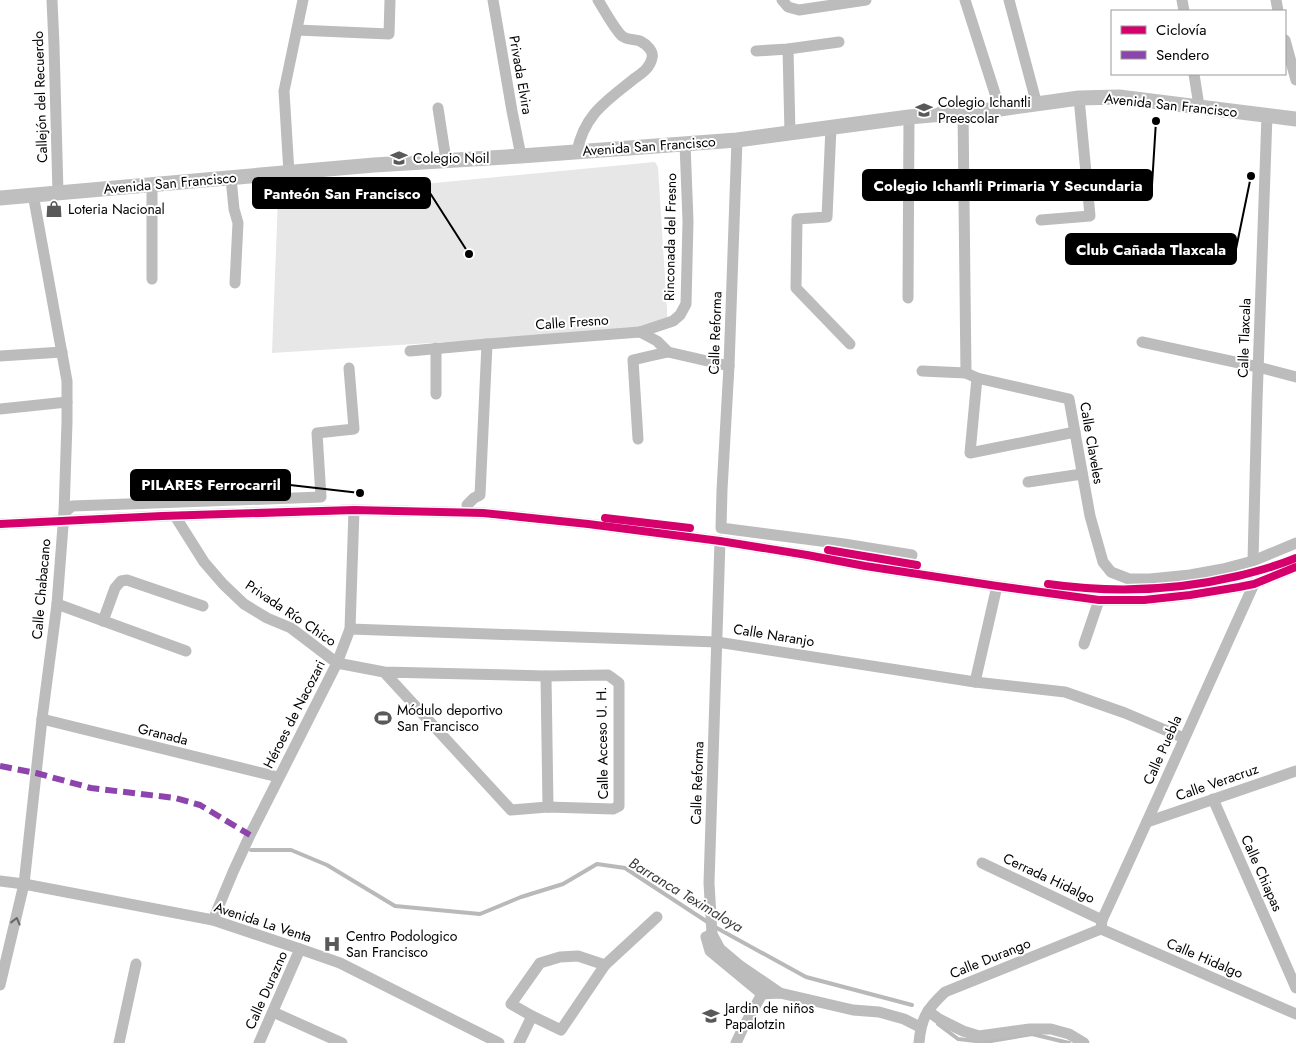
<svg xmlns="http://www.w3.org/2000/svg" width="1296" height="1043" viewBox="0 0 1296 1043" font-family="Jost,sans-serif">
	<rect width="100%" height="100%" fill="#fff"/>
	<!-- green -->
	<path fill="#e7e7e7" d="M655,162L658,167L667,310V324L654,329L272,353L278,198Z"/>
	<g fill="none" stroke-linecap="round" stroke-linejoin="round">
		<!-- stream -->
		<g stroke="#b9b9b9" stroke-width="4">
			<path d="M251,850H291L327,865L395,906L480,914L521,897L563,884L597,864L625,868L709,923"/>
			<path d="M715,927L806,977L912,1005"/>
			<path d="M938,1024L958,1039L985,1042L1032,1034L1069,1043"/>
		</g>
		<!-- street -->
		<g stroke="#bcbcbc" stroke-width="11">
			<path d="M52,0L54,45L58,193"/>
			<path d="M493,0L512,111L521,156"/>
			<path d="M782,0L788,7L799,10L866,0"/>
			<path d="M965,0L1000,109"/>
			<path d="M1009,0L1037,105"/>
			<path d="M1182,0L1184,11"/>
			<path d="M1276,0L1278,11"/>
			<path d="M297,30L389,34L390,0"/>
			<path d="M1285,40L1296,80"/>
			<path d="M788,49L790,133"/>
			<path d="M756,51L788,49L839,42"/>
			<path d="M1194,74L1199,106"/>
			<path d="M438,108L446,160"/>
			<path d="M963,112L966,373"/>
			<path d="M831,127L827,217L797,219L796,288L850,344"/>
			<path d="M737,140L729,366L722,490L721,528L844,544L912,555"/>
			<path d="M577,152C584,114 607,101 635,78C642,73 650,68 652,58C654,51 646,44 640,41C634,39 627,40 622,36C615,30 603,8 598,0"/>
			<path d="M289,173L284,91L303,0"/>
			<path d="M231,178L234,209L238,223L235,283"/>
			<path d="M1041,220L1090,216L1079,98"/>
			<path d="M152,279V185"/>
			<path d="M908,298L909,117"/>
			<path d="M640,332L673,321L680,315L686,304L688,221L685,144"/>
			<path d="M1142,342L1258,367L1296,377"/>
			<path d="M436,348V394"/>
			<path d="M410,351L487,344L640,332L657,341L668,352L729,366"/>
			<path d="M0,356L62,352"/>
			<path d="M922,371L966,373L977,378L1069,399L1090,516L1103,562L1111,572L1129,579H1150L1190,575L1223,569L1253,561L1296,543"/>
			<path d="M977,378L970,453L1075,432"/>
			<path d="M0,409L67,402"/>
			<path d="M638,439L633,360L650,356L668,352"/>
			<path d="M1028,482L1082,474"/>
			<path d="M467,505L474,498L480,495L487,344"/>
			<path d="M64,513L72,506L321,497L317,433L354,429L349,368"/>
			<path d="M175,516L204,562L223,584L244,604L267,618L291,628L337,663L384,672L511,810L548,807L613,809L619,806V683L608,675L546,676L384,672"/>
			<path d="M0,524L162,516L354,510L483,513L588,524L720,541L807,555L865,566L997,586L1099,600H1144L1190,595L1239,587L1254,584L1296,567"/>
			<path d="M720,541L709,883L712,934L720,949L739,965L780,993"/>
			<path d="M1253,561L1257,401L1267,115"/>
			<path d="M57,604L186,651"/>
			<path d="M103,621L115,588L121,581L127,580L203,606"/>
			<path d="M350,629L717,642L975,682L1065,692L1125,713L1184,738"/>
			<path d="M1084,644L1099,600"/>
			<path d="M546,676L548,807"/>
			<path d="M975,682L997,586"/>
			<path d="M42,719L278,777"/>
			<path d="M1213,799L1296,988"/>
			<path d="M1147,822L1296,771"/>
			<path d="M982,863L1102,920"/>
			<path d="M0,881L24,884L213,920L300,949L340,963L499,1043"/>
			<path d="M213,920L233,872L250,835L337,663L350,629L354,510"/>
			<path d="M1101,929L1102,920C1154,808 1203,696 1254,584"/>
			<path d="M1101,929L1296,1014"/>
			<path d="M712,934L706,937L710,951L762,994L780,993L853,1010L879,1012L904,1019L920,1027"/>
			<path d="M0,985L24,884L42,719L57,604L64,513L67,422V381L33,194"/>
			<path d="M928,1011L939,1019L963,1031L979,1036L1030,1029H1051L1069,1034L1084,1043"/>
			<path d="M273,1012L342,1043"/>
			<path d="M532,1016L511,1004L540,963L560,957L578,956L605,965"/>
			<path d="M119,1043L136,964"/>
			<path d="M259,1043L300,949"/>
			<path d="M519,1043L532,1016L561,1030L605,965L657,917"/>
			<path d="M736,1043L743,1028L762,994"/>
			<path d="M919,1043C921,1018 927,1009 945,992L1101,929"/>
		</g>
		<!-- secondary -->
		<path stroke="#bfbfbf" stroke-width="15" d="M0,198L374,165L521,156L737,140L909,117L1000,109L1079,98L1119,97L1296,119"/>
		<!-- quiet -->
		<path stroke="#8e44ad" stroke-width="6" stroke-dasharray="12 6" stroke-linecap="butt" d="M0,766L36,773L91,788L175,798L200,805L250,835"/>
		<!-- cycleway casing -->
		<g stroke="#fff" stroke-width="11">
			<g id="cycleway">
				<path d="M605,518L690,528"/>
				<path d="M0,524L162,516L354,510L483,513L588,524L720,541L807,555L865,566L997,586L1099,600H1144L1190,595L1239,587L1254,584L1296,567"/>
				<path d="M828,550L917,565"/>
				<path d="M1048,584C1111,593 1175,591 1238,576C1258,571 1277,566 1296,558"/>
			</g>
		</g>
		<!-- cycleway -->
		<use href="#cycleway" stroke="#d6006c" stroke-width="8"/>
	</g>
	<!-- one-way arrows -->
	<defs><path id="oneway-chevron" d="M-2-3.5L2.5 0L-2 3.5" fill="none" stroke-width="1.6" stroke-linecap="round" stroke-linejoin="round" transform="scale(1.25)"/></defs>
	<use stroke="#676767" href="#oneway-chevron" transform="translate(16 921) rotate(-76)"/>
	<!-- icons -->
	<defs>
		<g id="school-bare" transform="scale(1.35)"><path d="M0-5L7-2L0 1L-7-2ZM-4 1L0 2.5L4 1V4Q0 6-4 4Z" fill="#595959" stroke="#fff" stroke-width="2.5" paint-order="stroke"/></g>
		<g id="shop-bare" transform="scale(1.35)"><path d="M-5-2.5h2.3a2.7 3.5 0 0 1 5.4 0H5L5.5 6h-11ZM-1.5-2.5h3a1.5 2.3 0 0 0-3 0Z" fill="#595959" stroke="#fff" stroke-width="2.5" paint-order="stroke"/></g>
		<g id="stadium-bare" transform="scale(1.35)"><path d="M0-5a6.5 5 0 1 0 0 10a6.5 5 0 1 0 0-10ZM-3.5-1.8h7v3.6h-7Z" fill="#595959" stroke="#fff" stroke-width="2.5" paint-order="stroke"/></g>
		<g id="hospital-bare" transform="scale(1.35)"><path d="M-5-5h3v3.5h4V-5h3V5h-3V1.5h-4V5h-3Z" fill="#595959" stroke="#fff" stroke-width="2.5" paint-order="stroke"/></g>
	</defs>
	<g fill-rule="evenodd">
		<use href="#school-bare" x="924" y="110"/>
		<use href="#school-bare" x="399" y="158"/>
		<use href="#shop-bare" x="54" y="209"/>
		<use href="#stadium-bare" x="383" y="718"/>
		<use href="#hospital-bare" x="332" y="944"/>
		<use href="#school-bare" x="711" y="1016"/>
	</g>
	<g text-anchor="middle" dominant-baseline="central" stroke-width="4" stroke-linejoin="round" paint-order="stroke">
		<!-- street labels -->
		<g font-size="14" fill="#000" stroke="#fff">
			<text transform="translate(521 75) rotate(80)">Privada Elvira</text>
			<text transform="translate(40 97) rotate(-92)">Callejón del Recuerdo</text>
			<text transform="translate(1171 105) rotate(6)">Avenida San Francisco</text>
			<text transform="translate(649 146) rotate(-4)">Avenida San Francisco</text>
			<text transform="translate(170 183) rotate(-5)">Avenida San Francisco</text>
			<text transform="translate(670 237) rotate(-89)">Rinconada del Fresno</text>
			<text transform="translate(572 322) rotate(-4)">Calle Fresno</text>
			<text transform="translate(715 333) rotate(-88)">Calle Reforma</text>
			<text transform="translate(1244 338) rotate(-88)">Calle Tlaxcala</text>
			<text transform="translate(1092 443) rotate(80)">Calle Claveles</text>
			<text transform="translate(41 589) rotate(-85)">Calle Chabacano</text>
			<text transform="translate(291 613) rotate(34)">Privada Río Chico</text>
			<text transform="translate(774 635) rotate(9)">Calle Naranjo</text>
			<text transform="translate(294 714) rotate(-63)">Héroes de Nacozari</text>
			<text transform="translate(163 734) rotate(14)">Granada</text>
			<text transform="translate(602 743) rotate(-91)">Calle Acceso U. H.</text>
			<text transform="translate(1162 750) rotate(-66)">Calle Puebla</text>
			<text transform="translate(1217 782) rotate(-19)">Calle Veracruz</text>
			<text transform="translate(697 783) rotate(-88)">Calle Reforma</text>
			<text transform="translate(1262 873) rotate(66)">Calle Chiapas</text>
			<text transform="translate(1049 878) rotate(25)">Cerrada Hidalgo</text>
			<text transform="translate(263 922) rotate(18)">Avenida La Venta</text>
			<text transform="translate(990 958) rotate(-22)">Calle Durango</text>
			<text transform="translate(1205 958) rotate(23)">Calle Hidalgo</text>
			<text transform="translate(266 990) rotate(-66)">Calle Durazno</text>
		</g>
		<!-- poi labels -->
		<g font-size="14" fill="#000" stroke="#fff" text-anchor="start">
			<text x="938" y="102">Colegio Ichantli<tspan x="938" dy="16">Preescolar</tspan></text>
			<text x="413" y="158">Colegio Noil</text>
			<text x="68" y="209">Loteria Nacional</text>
			<text x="397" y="710">Módulo deportivo<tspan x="397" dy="16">San Francisco</tspan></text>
			<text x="346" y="936">Centro Podologico<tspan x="346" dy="16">San Francisco</tspan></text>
			<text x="725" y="1008">Jardin de niños<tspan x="725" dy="16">Papalotzin</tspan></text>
		</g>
		<!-- water labels -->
		<g font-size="15" font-style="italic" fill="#3c3c3c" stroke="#fff">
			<text transform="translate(686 895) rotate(31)">Barranca Teximaloya</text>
		</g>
	</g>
	<!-- callouts -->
	<path fill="none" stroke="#000" stroke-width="2" d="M1156 121L1152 185M469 254L430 193M1251 176L1236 249M360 493L290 485"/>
	<g fill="#000" stroke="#fff" stroke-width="2">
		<circle cx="1156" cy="121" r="5"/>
		<circle cx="469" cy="254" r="5"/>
		<circle cx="1251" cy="176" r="5"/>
		<circle cx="360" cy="493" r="5"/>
	</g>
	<g fill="#000" stroke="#000" stroke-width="2">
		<rect x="863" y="170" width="289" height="30" rx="5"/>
		<rect x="253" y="178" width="177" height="30" rx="5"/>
		<rect x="1066" y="234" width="170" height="30" rx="5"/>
		<rect x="131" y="470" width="159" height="30" rx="5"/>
	</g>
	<g font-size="15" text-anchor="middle" font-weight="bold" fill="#fff">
		<text x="1008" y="191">Colegio Ichantli Primaria Y Secundaria</text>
		<text x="342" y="199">Panteón San Francisco</text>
		<text x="1151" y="255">Club Cañada Tlaxcala</text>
		<text x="211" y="490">PILARES Ferrocarril</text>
	</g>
	<!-- legend -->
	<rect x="1111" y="10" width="175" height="65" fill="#ffffff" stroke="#999999"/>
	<rect x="1121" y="26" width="25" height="8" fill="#d6006c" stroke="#999999"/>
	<text x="1156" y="35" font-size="15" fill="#000000">Ciclovía</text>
	<rect x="1121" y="51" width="25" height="8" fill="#8e44ad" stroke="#999999"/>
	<text x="1156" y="60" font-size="15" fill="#000000">Sendero</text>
</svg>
